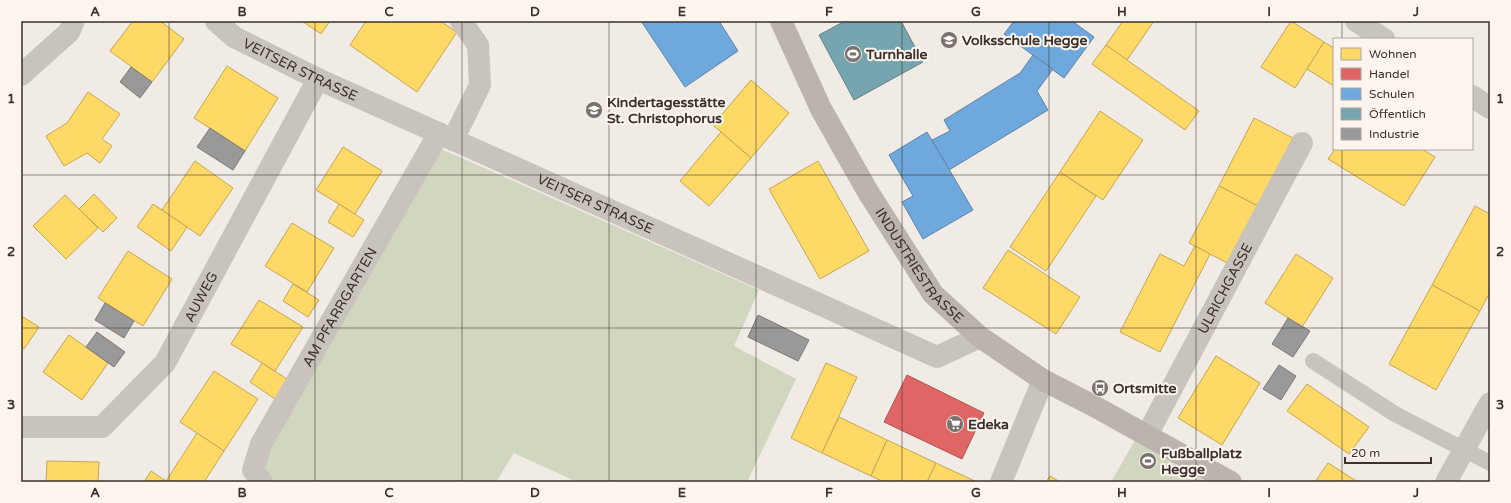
<svg xmlns="http://www.w3.org/2000/svg" width="1511" height="503" viewBox="0 0 1511 503" font-family="'Varela Round',sans-serif">
	<rect width="100%" height="100%" fill="#f0ebe5"/>
	<!-- green -->
	<g fill="#d1d6bf">
		<path d="M439,148L759,290L734,346L796,379L747,482H577L514,453L496,482H277L271,477L263,467L266,447Z"/>
		<path d="M1135,440L1211,482H1111Z"/>
	</g>
	<!-- homes -->
	<g fill="#ffd966" stroke="#c4a654">
		<path d="M133,21H160L184,39L152,82L110,51Z"/>
		<path d="M302,21H330L321,34Z"/>
		<path d="M366,21H440L457,32L417,92L350,45Z"/>
		<path d="M1123,21H1154L1127,60L1106,45Z"/>
		<path d="M1291,21L1324,42L1295,88L1261,67Z"/>
		<path d="M1324,42L1334,48V86L1307,69Z"/>
		<path d="M1106,45L1199,111L1185,130L1092,64Z"/>
		<path d="M227,66L278,98L245,151L194,118Z"/>
		<path d="M751,80L789,113L751,158L713,125Z"/>
		<path d="M88,92L120,114L102,139L112,146L100,163L87,153L64,166L46,136L67,123Z"/>
		<path d="M1100,111L1143,140L1103,200L1060,172Z"/>
		<path d="M1254,118L1293,138L1258,206L1219,186Z"/>
		<path d="M721,132L751,158L709,206L680,181Z"/>
		<path d="M343,147L382,171L355,214L316,190Z"/>
		<path d="M1335,149H1422L1435,157L1404,206L1328,159Z"/>
		<path d="M195,161L233,188L200,236L162,210Z"/>
		<path d="M818,161L869,251L820,279L769,189Z"/>
		<path d="M1060,172L1096,196L1046,271L1010,247Z"/>
		<path d="M1219,186L1258,206L1229,264L1189,243Z"/>
		<path d="M94,194L117,218L103,232L79,209Z"/>
		<path d="M65,195L98,228L66,259L33,226Z"/>
		<path d="M153,204L187,227L171,251L137,227Z"/>
		<path d="M339,204L364,220L353,237L328,222Z"/>
		<path d="M1475,206L1490,214V292L1480,311L1432,285Z"/>
		<path d="M292,223L334,248L307,292L265,266Z"/>
		<path d="M1195,246L1210,254L1160,352L1120,332L1160,254L1184,266Z"/>
		<path d="M1008,250L1080,297L1056,334L983,288Z"/>
		<path d="M128,251L172,279L143,326L98,298Z"/>
		<path d="M1296,254L1333,278L1302,327L1265,303Z"/>
		<path d="M293,284L319,300L308,317L283,301Z"/>
		<path d="M1432,285L1480,311L1436,390L1389,364Z"/>
		<path d="M259,300L303,327L275,371L231,344Z"/>
		<path d="M23,317L39,327L24,349L21,347V320Z"/>
		<path d="M69,335L108,363L82,400L43,372Z"/>
		<path d="M1216,356L1260,383L1222,445L1178,418Z"/>
		<path d="M262,363L287,379L275,399L250,382Z"/>
		<path d="M826,363L857,377L822,453L791,438Z"/>
		<path d="M214,371L258,399L224,451L180,422Z"/>
		<path d="M1307,384L1369,427L1349,454L1287,411Z"/>
		<path d="M839,417L887,440L871,476L822,453Z"/>
		<path d="M197,433L224,451L204,482H168L166,481Z"/>
		<path d="M887,440L936,463L927,482H884L871,476Z"/>
		<path d="M47,461L99,462L98,482H46Z"/>
		<path d="M936,463L977,482H927Z"/>
		<path d="M1328,463L1358,482H1315Z"/>
		<path d="M151,471L166,481L168,482H144Z"/>
		<path d="M1050,476L1060,482H1046Z"/>
	</g>
	<!-- shops -->
	<path fill="#e06666" stroke="#ae5654" d="M907,375L984,413L962,459L884,422Z"/>
	<!-- schools -->
	<g fill="#6fa8dc" stroke="#5f84a7">
		<path d="M641,21H719L738,51L685,87Z"/>
		<path d="M1014,21H1072L1094,37L1064,78L1004,34Z"/>
		<path d="M1033,55L1053,69L1037,91L1048,110L949,170L932,140L950,131L944,120L1020,73Z"/>
		<path d="M927,132L973,210L923,239L902,202L913,196L889,155Z"/>
	</g>
	<!-- public -->
	<path fill="#76a5af" stroke="#648287" d="M845,21H901L923,62L854,100L819,35Z"/>
	<!-- industry -->
	<g fill="#999" stroke="#7d7a78">
		<path d="M131,67L152,82L140,98L120,82Z"/>
		<path d="M210,128L245,151L233,170L197,147Z"/>
		<path d="M105,303L134,321L124,338L95,320Z"/>
		<path d="M758,315L809,340L798,361L748,337Z"/>
		<path d="M1288,318L1310,331L1293,357L1272,344Z"/>
		<path d="M97,332L125,352L114,367L86,347Z"/>
		<path d="M1279,365L1296,376L1281,400L1263,389Z"/>
	</g>
	<g fill="none" stroke-linecap="round" stroke-linejoin="round">
		<!-- lane -->
		<path stroke="#c9c3be" stroke-width="16" d="M1313,361L1395,414L1490,463"/>
		<!-- street -->
		<g stroke="#c9c3be" stroke-width="22">
			<path id="s1" d="M216,21L234,37L318,79L937,357L980,337"/>
			<path d="M1356,21L1384,39"/>
			<path d="M21,75L69,32L74,21"/>
			<path d="M1472,96L1490,108"/>
			<path d="M453,140L480,85L478,45L461,21"/>
			<path id="s2" d="M21,427H102L165,363L318,79"/>
			<path id="s3" d="M1147,435L1302,143"/>
			<path id="s4" d="M262,482L253,470L261,444L439,133"/>
			<path d="M1001,482L1043,380"/>
			<path d="M1446,482L1490,403"/>
		</g>
		<!-- secondary -->
		<path stroke="#bab3ae" stroke-width="22" id="s5" d="M781,21L821,109L868,192L933,294L980,337L1043,380L1092,405L1231,482"/>
	</g>
	<!-- grid -->
	<path fill="none" stroke="#3b302b" stroke-width="1" stroke-opacity="0.55" d="M169,21V482M315,21V482M462,21V482M609,21V482M756,21V482M902,21V482M1049,21V482M1196,21V482M1342,21V39M1342,149V482M21,175H1490M21,328H1490"/>
	<!-- icons -->
	<defs>
		<g id="school-disc" transform="scale(0.9)"><circle r="9.5" fill="#7a716c" stroke="#fbf5ee"/><path d="M0-5L7-2L0 1L-7-2ZM-4 1L0 2.5L4 1V4Q0 6-4 4Z" fill="#fff"/></g>
		<g id="stadium-disc" transform="scale(0.9)"><circle r="9.5" fill="#7a716c" stroke="#fbf5ee"/><path d="M0-5a6.5 5 0 1 0 0 10a6.5 5 0 1 0 0-10ZM-3.5-1.8h7v3.6h-7Z" fill="#fff"/></g>
		<g id="bus-disc" transform="scale(0.9)"><circle r="9.5" fill="#7a716c" stroke="#fbf5ee"/><path d="M-5-6H5V4H4V6H2V4H-2V6H-4V4H-5ZM-3.5-4V0h7V-4ZM-3.5 1.2v1.5H-2V1.2ZM2 1.2v1.5H3.5V1.2Z" fill="#fff"/></g>
		<g id="supermarket-disc" transform="scale(0.9)"><circle r="9.5" fill="#7a716c" stroke="#fbf5ee"/><path d="M-6-5.5h2.5l.6 2H6L4.5 2H-2.5L-4.4-4H-6ZM-1.5 3.2a1.3 1.3 0 1 0 .1 0ZM3 3.2a1.3 1.3 0 1 0 .1 0Z" fill="#fff"/></g>
	</defs>
	<g fill-rule="evenodd">
		<use href="#school-disc" x="949" y="40"/>
		<use href="#stadium-disc" x="853" y="54"/>
		<use href="#school-disc" x="594" y="110"/>
		<use href="#bus-disc" x="1100" y="388"/>
		<use href="#supermarket-disc" x="955" y="424"/>
		<use href="#stadium-disc" x="1148" y="461"/>
	</g>
	<g text-anchor="middle" dominant-baseline="central" stroke-width="4" stroke-linejoin="round" paint-order="stroke">
		<!-- poi labels -->
		<g font-size="14" font-weight="bold" fill="#3b302b" stroke="#fbf5ee" text-anchor="start">
			<text x="962" y="40">Volksschule Hegge</text>
			<text x="866" y="54">Turnhalle</text>
			<text x="607" y="102">Kindertagesstätte<tspan x="607" dy="16">St. Christophorus</tspan></text>
			<text x="1113" y="388">Ortsmitte</text>
			<text x="968" y="424">Edeka</text>
			<text x="1161" y="453">Fußballplatz<tspan x="1161" dy="16">Hegge</tspan></text>
		</g>
		<!-- street labels -->
		<g font-size="14" fill="#3b302b" stroke="#fbf5ee">
			<text stroke="none"><textPath href="#s1" startOffset="98">VEITSER STRASSE</textPath></text>
			<text stroke="none"><textPath href="#s1" startOffset="422">VEITSER STRASSE</textPath></text>
			<text stroke="none"><textPath href="#s5" startOffset="282">INDUSTRIESTRASSE</textPath></text>
			<text stroke="none"><textPath href="#s3" startOffset="166">ULRICHGASSE</textPath></text>
			<text stroke="none"><textPath href="#s2" startOffset="246">AUWEG</textPath></text>
			<text stroke="none"><textPath href="#s4" startOffset="200">AM PFARRGARTEN</textPath></text>
		</g>
	</g>
	<!-- border -->
	<rect width="1511" height="503" fill="none" stroke="#fbf5ee" stroke-width="44"/>
	<!-- legend -->
	<rect x="1333" y="38" width="140" height="112" fill="#fbf5ee" stroke="#aea6a0"/>
	<rect x="1341" y="48" width="20" height="12" fill="#ffd966" stroke="#aea6a0"/>
	<text x="1369" y="58" font-size="12" fill="#3b302b">Wohnen</text>
	<rect x="1341" y="68" width="20" height="12" fill="#e06666" stroke="#aea6a0"/>
	<text x="1369" y="78" font-size="12" fill="#3b302b">Handel</text>
	<rect x="1341" y="88" width="20" height="12" fill="#6fa8dc" stroke="#aea6a0"/>
	<text x="1369" y="98" font-size="12" fill="#3b302b">Schulen</text>
	<rect x="1341" y="108" width="20" height="12" fill="#76a5af" stroke="#aea6a0"/>
	<text x="1369" y="118" font-size="12" fill="#3b302b">Öffentlich</text>
	<rect x="1341" y="128" width="20" height="12" fill="#999999" stroke="#aea6a0"/>
	<text x="1369" y="138" font-size="12" fill="#3b302b">Industrie</text>
	<!-- scale -->
	<path d="M1345 457v6h86v-6" fill="none" stroke="#3b302b" stroke-width="2"/>
	<text x="1351" y="457" font-size="12" fill="#3b302b" stroke="#fbf5ee" stroke-width="3" paint-order="stroke">20 m</text>
	<rect x="22" y="22" width="1467" height="459" fill="none" stroke="#3b302b" stroke-width="1.5"/>
	<g font-size="13" text-anchor="middle" font-weight="bold" fill="#3b302b">
		<text x="95" y="16">A</text>
		<text x="242" y="16">B</text>
		<text x="389" y="16">C</text>
		<text x="535" y="16">D</text>
		<text x="682" y="16">E</text>
		<text x="829" y="16">F</text>
		<text x="976" y="16">G</text>
		<text x="1122" y="16">H</text>
		<text x="1269" y="16">I</text>
		<text x="1416" y="16">J</text>
		<text x="11" y="103">1</text>
		<text x="1500" y="103">1</text>
		<text x="11" y="256">2</text>
		<text x="1500" y="256">2</text>
		<text x="11" y="409">3</text>
		<text x="1500" y="409">3</text>
		<text x="95" y="497">A</text>
		<text x="242" y="497">B</text>
		<text x="389" y="497">C</text>
		<text x="535" y="497">D</text>
		<text x="682" y="497">E</text>
		<text x="829" y="497">F</text>
		<text x="976" y="497">G</text>
		<text x="1122" y="497">H</text>
		<text x="1269" y="497">I</text>
		<text x="1416" y="497">J</text>
	</g>
</svg>
